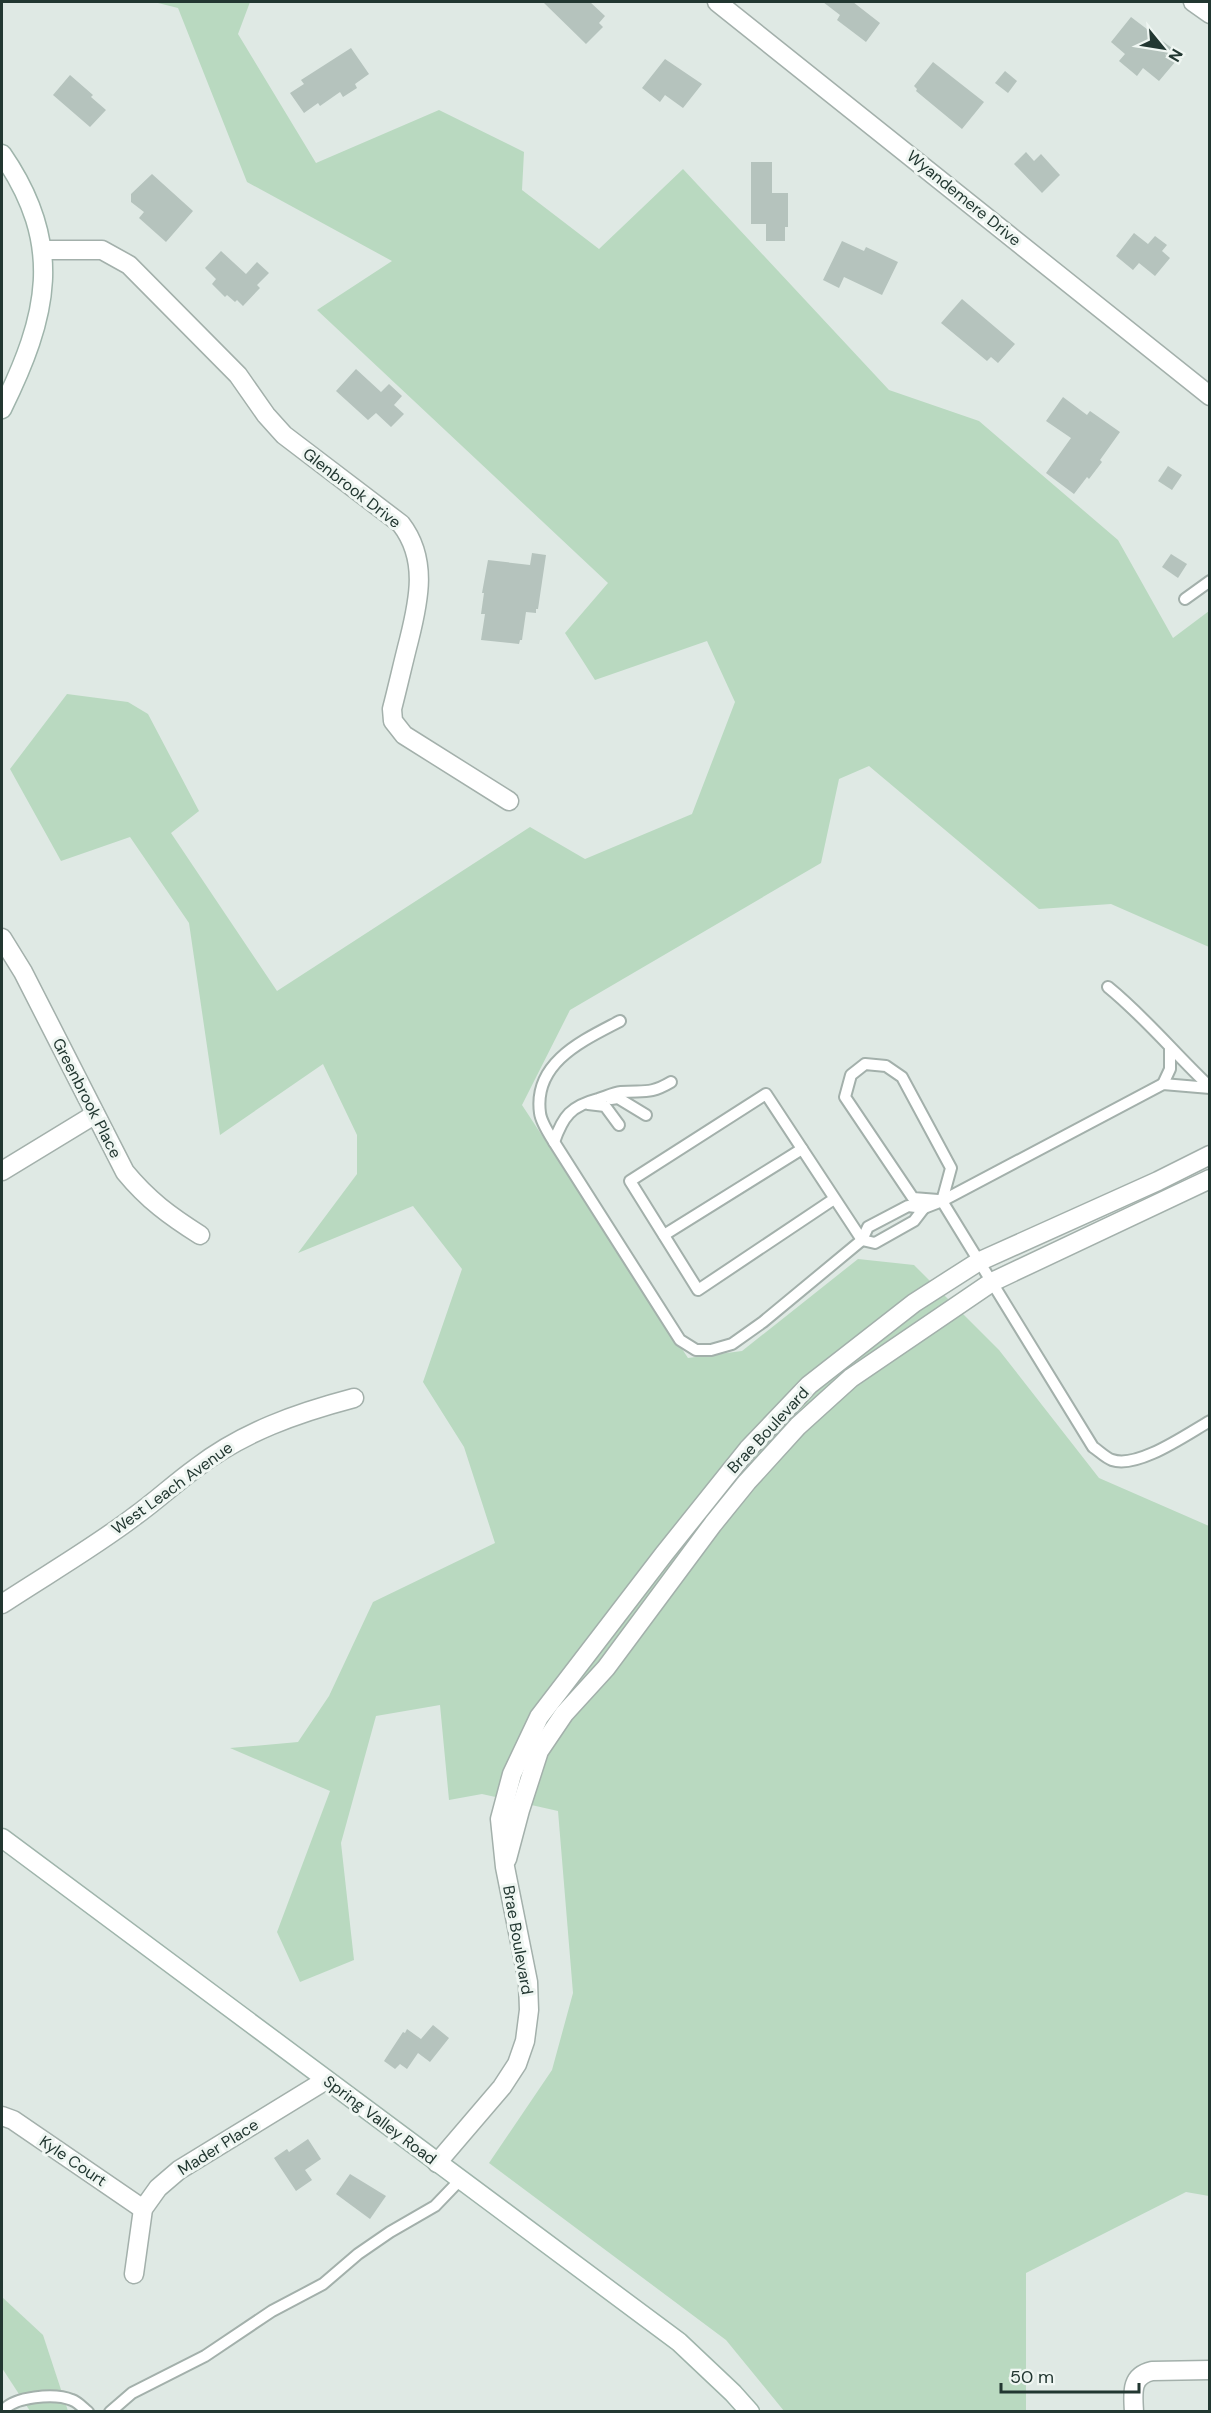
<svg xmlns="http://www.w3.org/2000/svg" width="1211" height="2413" viewBox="0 0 1211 2413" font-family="'DM Sans',sans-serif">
	<rect width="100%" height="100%" fill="#dfe9e4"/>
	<!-- green -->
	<g fill="#b9d9c0">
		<path d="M154,2H250L238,34L316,163L439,110L524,152L522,190L599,249L683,169L889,390L979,421L1118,540L1173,638L1209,611V947L1111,904L1039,909L869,766L839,779L821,863L570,1010L522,1105L688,1358L742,1351L858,1259L914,1265L999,1350L1099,1478L1209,1526V2196L1186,2192L1026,2273V2411H784L726,2340L489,2163L552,2070L573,1993L558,1811L482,1794L449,1800L440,1705L376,1716L341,1843L354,1960L300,1982L277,1932L330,1791L230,1748L298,1742L329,1696L373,1602L495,1543L464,1447L423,1382L462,1269L413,1206L298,1253L357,1174V1135L323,1064L220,1135L189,923L130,837L61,861L10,769L67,694L128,702L148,714L199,811L171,833L277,991L530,827L585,859L692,814L735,702L707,641L595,680L565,633L608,583L317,310L392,261L247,182L178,8Z"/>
		<path d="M2,2297L43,2335L68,2411H30L2,2368Z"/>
	</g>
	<!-- building -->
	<g fill="#b5c3bd">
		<path d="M543,2H590L605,16L599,23L603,27L586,44Z"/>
		<path d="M823,2H853L880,23L866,42L837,20L840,15Z"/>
		<path d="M1131,17L1181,55L1159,81L1143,68L1137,76L1119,61L1125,54L1111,42Z"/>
		<path d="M351,48L369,74L355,84L357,88L343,97L340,92L320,106L318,103L304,113L290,93L304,84L301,80Z"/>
		<path d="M665,59L702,84L683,108L665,95L660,102L642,88Z"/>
		<path d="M933,62L984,102L962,129L916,91L917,89L914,86Z"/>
		<path d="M1005,71L1017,81L1008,93L995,83Z"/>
		<path d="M70,75L93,95L91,97L106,110L90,127L53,95Z"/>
		<path d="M1026,152L1034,161L1041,154L1060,175L1042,193L1014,164Z"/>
		<path d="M751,162H772V193H788V227H785V241H766V224H751Z"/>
		<path d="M152,174L193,211L166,242L139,218L144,212L131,202V194Z"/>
		<path d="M1134,233L1148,244L1155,236L1167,245L1162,251L1170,258L1155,276L1139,263L1133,270L1116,256Z"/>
		<path d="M842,241L864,251L866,247L898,262L882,295L844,277L839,288L823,280Z"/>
		<path d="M221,251L246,274L257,262L269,273L257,285L260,288L243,306L237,300L235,302L227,295L225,297L212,284L216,279L205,268Z"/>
		<path d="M962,299L1015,344L998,363L991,357L987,361L941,323Z"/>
		<path d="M356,369L381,392L389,384L402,396L394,405L404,414L391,427L376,413L368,420L336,391Z"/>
		<path d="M1063,397L1087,415L1090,411L1120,432L1100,460L1102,462L1089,479L1087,477L1074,494L1046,473L1071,438L1046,421Z"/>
		<path d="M1168,466L1182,475L1172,490L1158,481Z"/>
		<path d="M532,553L546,555L538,609H536V613L526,612L522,640H520L519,644L481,640L485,614H481L484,593H482L488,560L530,565Z"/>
		<path d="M1171,554L1187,564L1178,578L1162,567Z"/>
		<path d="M433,2025L449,2038L430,2062L418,2053L407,2069L400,2064L395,2069L384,2061L403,2032L405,2033L407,2029L421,2039Z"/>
		<path d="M308,2139L321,2159L305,2170L312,2180L296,2191L274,2158L287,2149L289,2152Z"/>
		<path d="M350,2174L386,2196L370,2219L336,2194Z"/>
	</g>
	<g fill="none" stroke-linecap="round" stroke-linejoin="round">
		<!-- lane casing -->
		<g stroke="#a3b0ab" stroke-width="14">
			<g id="lane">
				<path d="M1185,599L1210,581"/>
				<path d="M1108,987C1145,1017 1175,1054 1210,1087"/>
				<path d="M620,1021C584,1040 533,1062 540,1113C541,1122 549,1134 554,1142L680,1340L696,1350H711L732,1344L763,1322L862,1240L868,1227L908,1206L924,1208L942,1201L1163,1084L1210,1088"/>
				<path d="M1163,1084L1170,1069V1049"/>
				<path d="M611,1099L618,1098L646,1115"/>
				<path d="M588,1104L605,1106L619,1125"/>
				<path d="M554,1142C563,1116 571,1106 598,1099C605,1097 613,1093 621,1092C644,1090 649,1095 671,1082"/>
				<path d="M834,1199L698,1290L630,1181L766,1094L862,1240L875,1243L914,1221L924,1208"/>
				<path d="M938,1200L913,1198L845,1097L851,1075L865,1064L886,1066L902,1077L951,1168L942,1201L1093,1447C1099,1451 1106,1458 1112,1460C1138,1469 1187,1434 1210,1421"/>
				<path d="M664,1235L802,1149"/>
				<path d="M2,2412C13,2396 55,2393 72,2400C78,2402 83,2408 88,2412"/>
				<path d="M110,2412L132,2393L205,2356L272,2311L323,2284L358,2254L390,2232L435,2206L460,2180"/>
			</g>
		</g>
		<!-- street casing -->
		<g stroke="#a3b0ab" stroke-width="21">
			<g id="street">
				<path d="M717,2L1210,396"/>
				<path d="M1193,2L1210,14"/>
				<path d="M43,250H102L129,265L238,375L266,415L284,435L401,524C428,559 419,600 409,640C403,663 398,686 392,709L393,721L404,735L509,801"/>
				<path d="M2,938L23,972L125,1172C148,1200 170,1216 200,1235"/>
				<path d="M2,1171L94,1115"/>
				<path d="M2,1604C46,1575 93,1548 135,1516C156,1501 175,1483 196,1468C243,1432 297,1413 354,1398"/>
				<path d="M507,1859L520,1810L539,1751L564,1714L606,1668L713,1524L747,1482L798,1426L851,1378L992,1282L1210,1179"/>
				<path d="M2,2116L13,2120L143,2209"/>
				<path d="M437,2163L502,2087L517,2064L525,2041L529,2010L528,1982L505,1867L500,1819L512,1774L539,1717L664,1554L748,1449L809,1385L914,1303L978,1262L1158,1181L1210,1155"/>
				<path d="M134,2274L143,2209L158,2188L179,2170L326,2080"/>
				<path d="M1134,2412C1133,2393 1130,2376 1152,2371L1210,2370"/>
			</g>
		</g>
		<!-- secondary casing -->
		<g stroke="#9fb4ab" stroke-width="21">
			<g id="secondary">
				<path d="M2,154C65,245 48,316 2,409"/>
				<path d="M2,1838L679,2342L733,2393L750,2412"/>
			</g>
		</g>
		<!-- lane -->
		<use href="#lane" stroke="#fff" stroke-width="10"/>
		<!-- street -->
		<use href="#street" stroke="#fff" stroke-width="18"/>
		<!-- secondary -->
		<use href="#secondary" stroke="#fff" stroke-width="18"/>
	</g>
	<g text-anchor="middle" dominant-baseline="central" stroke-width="6" stroke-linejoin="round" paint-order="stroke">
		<!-- street labels -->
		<g font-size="16" fill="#223731" stroke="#eff6f2">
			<text transform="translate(964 198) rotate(39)">Wyandemere Drive</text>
			<text transform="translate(352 488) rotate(38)">Glenbrook Drive</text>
			<text transform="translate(87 1098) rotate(63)">Greenbrook Place</text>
			<text transform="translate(768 1430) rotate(-47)">Brae Boulevard</text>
			<text transform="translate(172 1488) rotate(-36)">West Leach Avenue</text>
			<text transform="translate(518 1940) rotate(80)">Brae Boulevard</text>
			<text transform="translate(380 2120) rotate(37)">Spring Valley Road</text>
			<text transform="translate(218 2147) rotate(-32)">Mader Place</text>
			<text transform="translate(73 2161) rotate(34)">Kyle Court</text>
		</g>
	</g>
	<!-- border -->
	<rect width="1211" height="2413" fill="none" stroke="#223731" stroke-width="6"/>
	<!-- north arrow -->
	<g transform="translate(1163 48) rotate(120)" stroke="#eff6f2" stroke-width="4.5" paint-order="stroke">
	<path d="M0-4.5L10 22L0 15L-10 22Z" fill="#223731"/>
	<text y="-9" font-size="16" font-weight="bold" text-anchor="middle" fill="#223731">N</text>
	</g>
	<!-- scale -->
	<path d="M1001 2383v9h138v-9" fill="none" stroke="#223731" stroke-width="3"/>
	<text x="1010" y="2383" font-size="18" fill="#223731" stroke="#eff6f2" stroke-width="4.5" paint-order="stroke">50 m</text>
</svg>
